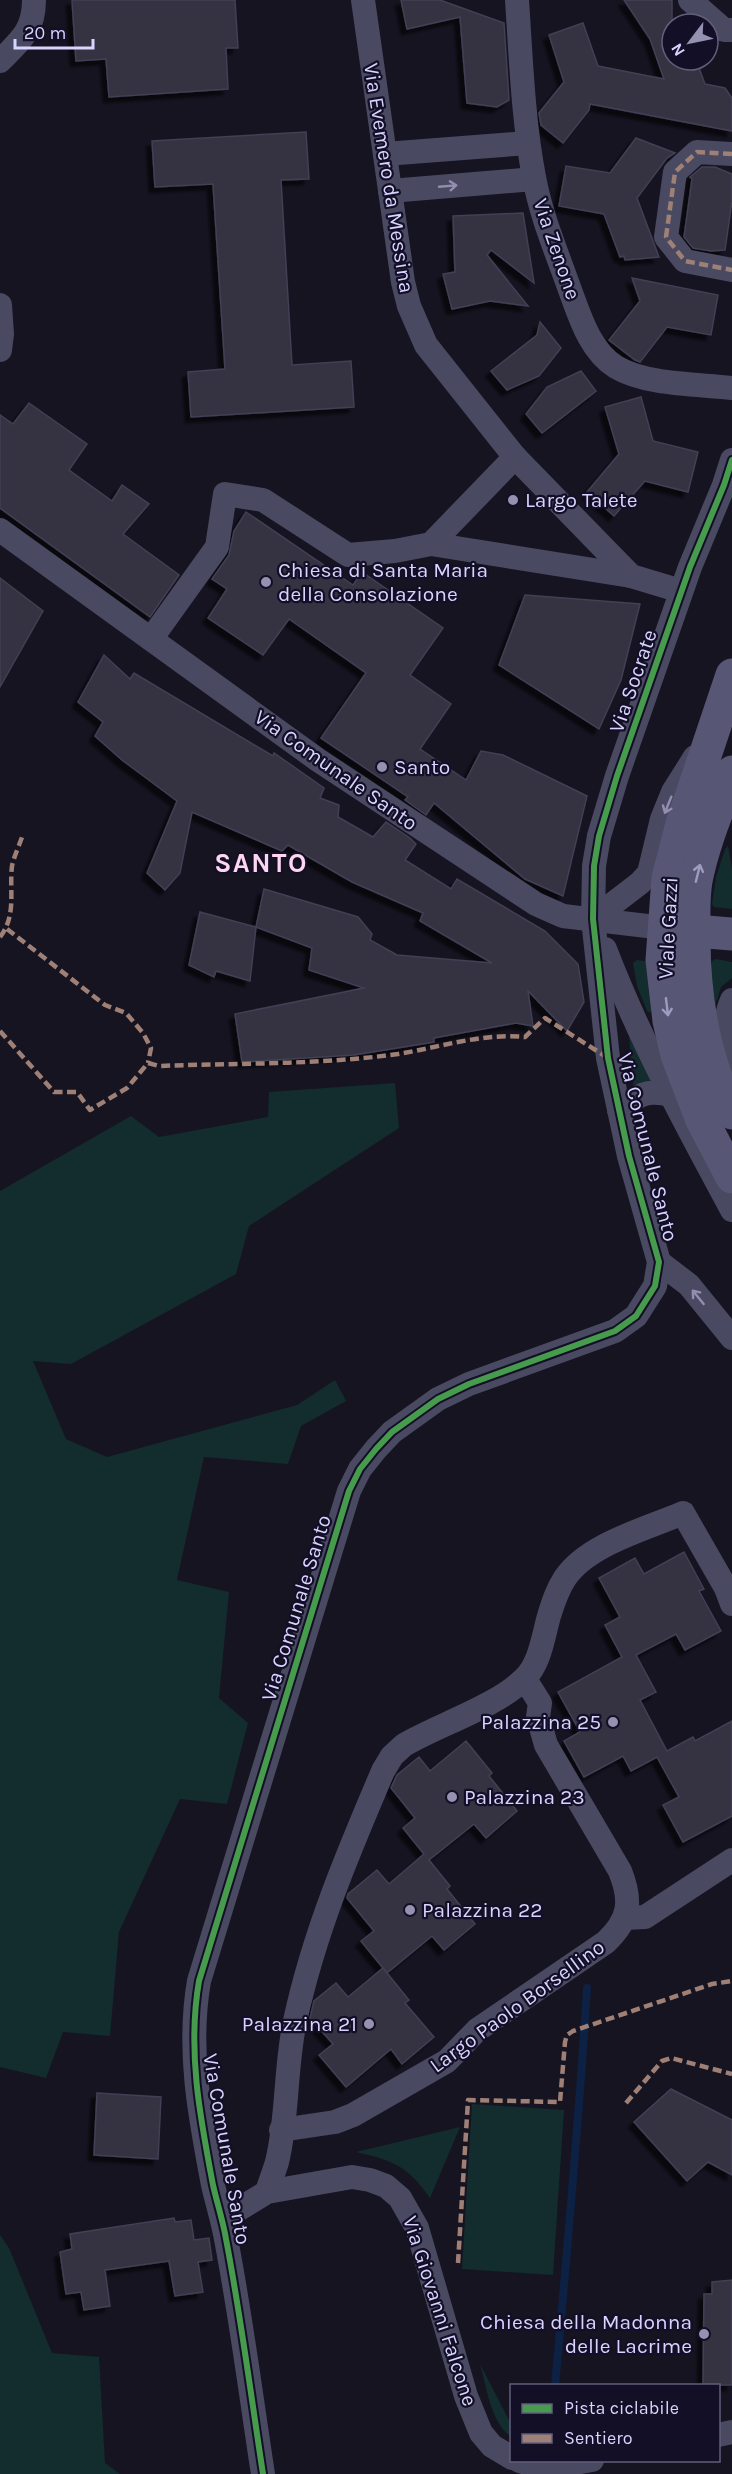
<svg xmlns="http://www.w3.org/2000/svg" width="732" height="2474" viewBox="0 0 732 2474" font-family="Karla,sans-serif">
	<defs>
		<filter id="shadow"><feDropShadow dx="-5.5" dy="5.5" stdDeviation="1.5" flood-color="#0009"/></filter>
	</defs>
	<rect width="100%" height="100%" fill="#161421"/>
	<!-- green -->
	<g fill="#132c2d">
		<path d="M728,846L732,868V909L714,907L712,904L716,877L725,849Z"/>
		<path d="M716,959L732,962V978L721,987L715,1006L711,978L712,961Z"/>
		<path d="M637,960L645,961L648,966L652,1009L650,1013L647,1011L637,986L633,963Z"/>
		<path d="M628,1023L653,1080L633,1085Z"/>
		<path d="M395,1083L399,1128L249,1226L236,1274L71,1364L33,1361L66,1439L107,1457L297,1405L335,1380L346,1401L301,1426L288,1464L204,1457L177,1580L229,1592L219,1698L248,1723L227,1804L180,1799L119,1932L110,2036L63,2032L46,2078L0,2067V1191L131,1116L159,1137L268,1117L269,1092Z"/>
		<path d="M472,2104L564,2110L553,2275L462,2269Z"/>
		<path d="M460,2127L430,2198C408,2166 392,2160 356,2152Z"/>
		<path d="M0,2235L9,2248L52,2353L99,2357L105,2463L120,2474H0Z"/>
		<path d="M480,2364L509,2420H511V2437C490,2421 487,2388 480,2364Z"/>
	</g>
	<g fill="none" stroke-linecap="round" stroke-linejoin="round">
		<!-- stream -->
		<path stroke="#0d2144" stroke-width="8" d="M555,2386C567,2253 579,2121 587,1988"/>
	</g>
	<!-- building -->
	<g fill="#343243" stroke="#433f54" stroke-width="1.5" filter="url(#shadow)">
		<path d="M72,0H235L238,48H226L228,89L109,97L106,59L76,61Z"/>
		<path d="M401,0H440L504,23L509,100L497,107L467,103L460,17L407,29Z"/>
		<path d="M624,0H672V60H696L705,84L725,88L732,98V131L590,104L589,110L563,143L541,125L539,113L564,82L549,35L583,23L598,66L664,79L650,39Z"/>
		<path d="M306,132L309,179L281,180L292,365L351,361L354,407L191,417L188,372L225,369L213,184L155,187L152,141Z"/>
		<path d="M636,138L675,153L667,158L637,198L659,257L625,260L624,256L620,257L604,214L559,206L566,166L610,173Z"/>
		<path d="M702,167H715L732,174V201L725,250L711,251L693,248L684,237L692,179L690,177Z"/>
		<path d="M523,213L534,283L491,250L487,255L528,306L490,301L452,309L443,274L455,272L453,216Z"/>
		<path d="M632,278L718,295L711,335L667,327L640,362L635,360L609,340L640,301Z"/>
		<path d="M540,322L561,348L539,376L507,390L491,371L537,335Z"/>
		<path d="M581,371L596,391L542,433L526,414L547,387Z"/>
		<path d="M641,397L653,441L698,452L688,492L645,481L614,516L587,492L619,454L605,407Z"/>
		<path d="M29,403L87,444L69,470L112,501L122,485L149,504L123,534L179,575L150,617L0,508V415L13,424Z"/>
		<path d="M246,512L353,585L362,572L443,628L410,675L451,704L420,749L466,780L481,751L503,755L587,796L563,896L525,879L434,803L426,815L405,800L408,797L321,738L366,673L289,619L263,655L208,618L227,589L212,579L229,555L234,531Z"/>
		<path d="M0,578L43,611L0,687Z"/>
		<path d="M525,595L640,604L621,680L599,729L499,665Z"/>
		<path d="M104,655L130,679L134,673L273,756L274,753L324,788L320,798L339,805L338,817L373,837L386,822L410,838L416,844L405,860L451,889L457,879L545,931L578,964L584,1002L567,1031L528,991L533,1026L516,1023L434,1038V1042L354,1055L242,1062L235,1014L364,988L309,970L312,948L256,927L264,889L358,917L372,934L370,940L397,955L492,963L420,921L423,913L352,882L288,845L282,851L192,812L180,873L165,890L147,873L177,801L122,760L95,736L103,722L78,702Z"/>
		<path d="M200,912L256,927L250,981L216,971L214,977L189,965Z"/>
		<path d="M684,1552L704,1589L699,1591L721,1631L685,1650L676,1634L636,1655L656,1692L640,1700L667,1751L693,1737L695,1741L732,1721V1816L683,1842L663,1805L679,1797L657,1757L631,1771L623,1756L584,1777L564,1741L580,1732L558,1692L622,1657L605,1625L620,1617L599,1578L635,1558L644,1574Z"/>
		<path d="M466,1741L492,1773L489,1776L517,1811L486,1838L474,1824L429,1860L450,1886L447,1889L475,1924L444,1950L432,1936L387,1973L361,1941L374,1931L347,1898L348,1894L377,1870L389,1884L424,1854L403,1828L415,1818L391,1788L397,1775L419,1757L430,1771Z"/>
		<path d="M383,1968L409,2000L405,2003L434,2037L402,2064L391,2049L346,2087L319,2055L333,2044L310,2018L314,2001L336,1983L348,1997Z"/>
		<path d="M671,2089L732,2120V2175L708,2162L687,2181L634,2122Z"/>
		<path d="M97,2093L161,2097L158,2159L94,2155Z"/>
		<path d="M174,2218L175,2222L191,2220L194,2240L209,2238L212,2260L198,2262L203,2292L175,2296L169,2261L105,2270L110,2306L84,2310L81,2292L66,2294L60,2252L72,2249L70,2234Z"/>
		<path d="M732,2280V2385H703L704,2294H712V2282Z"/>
	</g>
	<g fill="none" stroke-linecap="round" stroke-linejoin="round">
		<!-- street -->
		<g stroke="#4a4962" stroke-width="24">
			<path d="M363,0L403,282L409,306L426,345L515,457L631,576L681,591"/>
			<path d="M517,0C521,59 523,119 534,177C541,216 557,253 570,290C580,317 590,351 616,367C646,385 697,384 732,388"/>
			<path d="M690,0L724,30H732"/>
			<path d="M0,61C20,41 34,31 34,0"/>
			<path d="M385,154L528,143"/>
			<path d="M732,154L697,152L675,172L666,237L685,261L732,270"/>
			<path d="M390,191L534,179"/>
			<path d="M0,305L2,334L0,350"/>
			<path d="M0,530L318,760L536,904L563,916L664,928"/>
			<path d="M431,544L631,576"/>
			<path d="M151,639L217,547L225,494L263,500L348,555L395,551L431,544L515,457"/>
			<path d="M593,919L640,883L649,873L662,819L673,792L695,757"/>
			<path d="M605,949C640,1040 686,1125 732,1210"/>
			<path d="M732,1000C723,1020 726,1040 732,1061"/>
			<path d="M619,1110C638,1095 646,1089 671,1095"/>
			<path d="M659,1262L689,1285L732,1338"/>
			<path d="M625,1918L645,1917L732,1860"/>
			<path d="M281,2130L335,2122L353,2115L447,2061L477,2030L606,1942C630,1919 632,1901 620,1871L546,1745L538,1717L540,1703L525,1679"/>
			<path d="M267,2192C270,2182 274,2172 277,2162C288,2118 285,2067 295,2021C314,1933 348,1853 383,1771L392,1756L404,1745C440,1724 495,1707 524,1679C540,1664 543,1637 549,1616C553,1603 557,1590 565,1578C588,1544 646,1529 683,1513L726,1588L732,1604"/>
			<path d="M223,2219L267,2192L352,2177L370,2180L386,2186L400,2198L417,2228L466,2396L481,2433L492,2446L512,2458"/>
			<path d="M718,2435L732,2432"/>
			<path d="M518,2460C540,2470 569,2464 592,2460"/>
			<path d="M263,2474C251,2396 241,2317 226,2239C223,2221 217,2203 213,2185C200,2117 187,2050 199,1981L349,1491L360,1469L376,1449L392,1432L438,1399L469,1384L615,1331L636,1316L655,1286L659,1262L629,1156L608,1058L593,919L594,866L599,836L617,776L690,567L724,485L732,460"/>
		</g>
		<!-- secondary -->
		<g stroke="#575674" stroke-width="33">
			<path d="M732,675L682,824L668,878L662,960L669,1021L677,1055L702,1120L732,1177"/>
			<path d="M732,772C719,807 703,844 696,881C693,899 694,917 694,936C694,997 703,1058 732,1113"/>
			<path d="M671,929L732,934"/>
		</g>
		<!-- quiet -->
		<g stroke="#9e8076" stroke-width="4.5" stroke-dasharray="9 4.5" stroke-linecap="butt">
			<path d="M732,154L697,152L675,172L666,237L685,261L732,270"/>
			<path d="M7,929L105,1005L126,1013L143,1033L151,1048L148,1063"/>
			<path d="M0,937C17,915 9,891 12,866C14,856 20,844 23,834"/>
			<path d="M0,1031L54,1092H77L90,1110L127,1088L148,1063L159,1066C238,1063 319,1065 398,1054C441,1047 482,1033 525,1037L545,1018L608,1058"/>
			<path d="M626,2103L662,2061L671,2058L732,2074"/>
			<path d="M458,2263L468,2100L560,2102L565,2042L567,2035L573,2031L712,1984L732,1981"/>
		</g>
		<!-- cycleway casing -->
		<g stroke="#130f26" stroke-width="10">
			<path id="cycleway" d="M263,2474C251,2396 241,2317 226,2239C223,2221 217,2203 213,2185C200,2117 187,2050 199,1981L349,1491L360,1469L376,1449L392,1432L438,1399L469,1384L615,1331L636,1316L655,1286L659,1262L629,1156L608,1058L593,919L594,866L599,836L617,776L690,567L724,485L732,460"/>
		</g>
		<!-- cycleway -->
		<use href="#cycleway" stroke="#469c4c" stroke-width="6"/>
	</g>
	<!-- one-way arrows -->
	<defs><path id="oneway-shaft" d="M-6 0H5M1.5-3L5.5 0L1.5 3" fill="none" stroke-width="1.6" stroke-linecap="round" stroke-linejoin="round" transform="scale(1.5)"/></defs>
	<g stroke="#928eb0">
		<use href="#oneway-shaft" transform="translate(448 186) rotate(-5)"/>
		<use href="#oneway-shaft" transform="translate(668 805) rotate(112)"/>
		<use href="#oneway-shaft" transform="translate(698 1297) rotate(-129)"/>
	</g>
	<g stroke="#9e9bc0">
		<use href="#oneway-shaft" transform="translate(698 873) rotate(-76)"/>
		<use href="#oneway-shaft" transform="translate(667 1007) rotate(83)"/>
	</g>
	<!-- markers -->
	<g fill="#9591b1" stroke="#130f26" stroke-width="2">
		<circle cx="513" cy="500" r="6"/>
		<circle cx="266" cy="582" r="6"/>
		<circle cx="382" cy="767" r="6"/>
		<circle cx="613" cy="1722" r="6"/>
		<circle cx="452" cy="1797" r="6"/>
		<circle cx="410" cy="1910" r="6"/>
		<circle cx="369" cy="2024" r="6"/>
		<circle cx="704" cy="2334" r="6"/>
	</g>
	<g text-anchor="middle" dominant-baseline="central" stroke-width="4.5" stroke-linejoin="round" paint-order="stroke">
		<!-- street labels -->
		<g font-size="21" fill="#d9d4ff" stroke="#130f26">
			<text transform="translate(389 178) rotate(81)">Via Evemero da Messina</text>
			<text transform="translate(557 249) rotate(71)">Via Zenone</text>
			<text transform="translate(633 681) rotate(-71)">Via Socrate</text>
			<text transform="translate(336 770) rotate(35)">Via Comunale Santo</text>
			<text transform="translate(668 928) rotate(-87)">Viale Gazzi</text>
			<text transform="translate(648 1147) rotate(76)">Via Comunale Santo</text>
			<text transform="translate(296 1608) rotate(-73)">Via Comunale Santo</text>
			<text transform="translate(517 2006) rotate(-36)">Largo Paolo Borsellino</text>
			<text transform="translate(227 2149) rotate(80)">Via Comunale Santo</text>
			<text transform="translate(440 2311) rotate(72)">Via Giovanni Falcone</text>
		</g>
		<!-- poi labels -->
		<g font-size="21" fill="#d9d4ff" stroke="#130f26" text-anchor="start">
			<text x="525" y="500">Largo Talete</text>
			<text x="278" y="570">Chiesa di Santa Maria<tspan x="278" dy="24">della Consolazione</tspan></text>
			<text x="394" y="767">Santo</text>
			<text x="601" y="1722" text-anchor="end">Palazzina 25</text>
			<text x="464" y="1797">Palazzina 23</text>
			<text x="422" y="1910">Palazzina 22</text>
			<text x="357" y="2024" text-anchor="end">Palazzina 21</text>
			<text x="692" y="2322" text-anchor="end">Chiesa della Madonna<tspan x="692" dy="24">delle Lacrime</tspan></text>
		</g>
		<!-- district labels -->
		<g font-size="27" font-weight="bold" letter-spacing="1.5" fill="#ffd6f0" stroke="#130f26">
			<text x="261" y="863">SANTO</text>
		</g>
	</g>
	<!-- legend -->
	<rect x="510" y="2384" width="210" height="78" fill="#130f26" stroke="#625e7d" stroke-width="1.5"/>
	<rect x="522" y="2404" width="30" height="9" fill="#469c4c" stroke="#625e7d" stroke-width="1.5"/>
	<text x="564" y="2414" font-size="18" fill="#d9d4ff">Pista ciclabile</text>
	<rect x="522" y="2434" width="30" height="9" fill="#9e8076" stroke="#625e7d" stroke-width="1.5"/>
	<text x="564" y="2444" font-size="18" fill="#d9d4ff">Sentiero</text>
	<!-- north arrow -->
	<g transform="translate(690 42) rotate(238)"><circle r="28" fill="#130f26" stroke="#625e7d" stroke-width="1.5"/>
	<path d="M0-4.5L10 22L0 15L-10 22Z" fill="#9591b1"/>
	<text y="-9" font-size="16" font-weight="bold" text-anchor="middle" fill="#d9d4ff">N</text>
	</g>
	<!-- scale -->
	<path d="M15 39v9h78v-9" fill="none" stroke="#d9d4ff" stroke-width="3"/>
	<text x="24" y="39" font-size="18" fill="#d9d4ff" stroke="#130f26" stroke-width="4.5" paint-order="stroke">20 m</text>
</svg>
